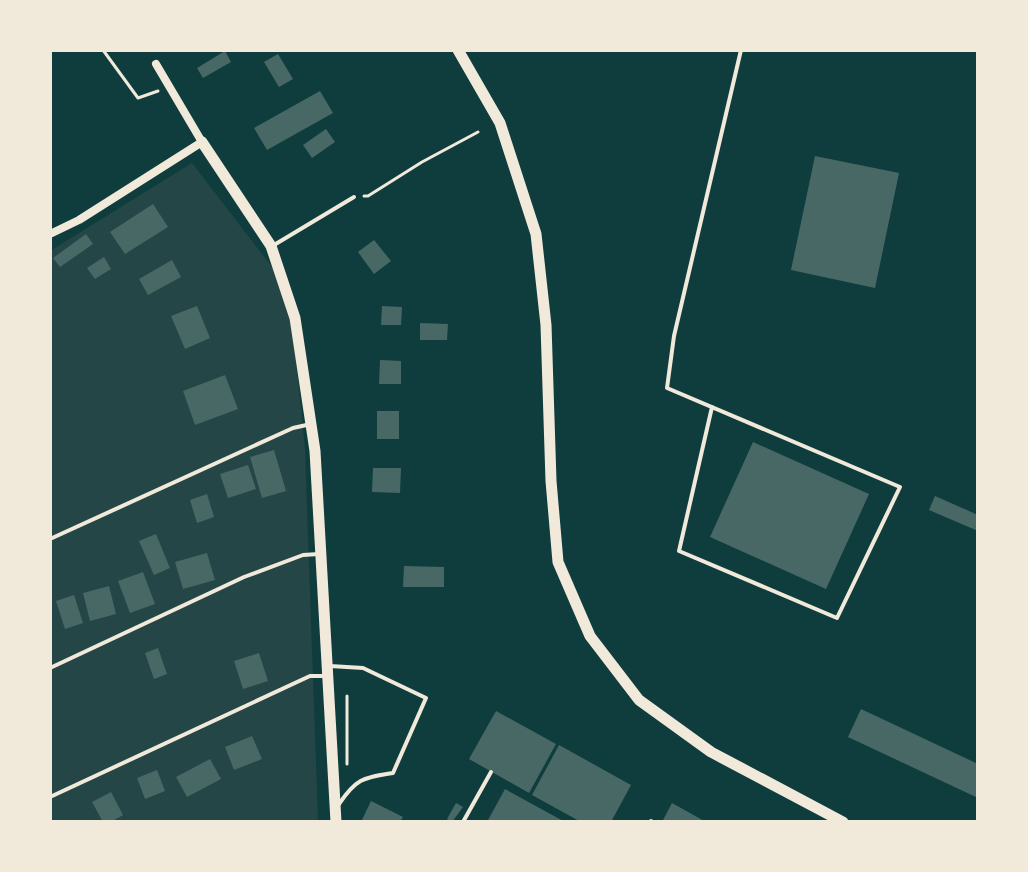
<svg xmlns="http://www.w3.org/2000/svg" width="1028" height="872" viewBox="0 0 1028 872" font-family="Commissioner,sans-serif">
	<rect width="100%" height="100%" fill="#0f3d3e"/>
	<!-- green -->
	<path fill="#244646" d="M192,163L289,289L305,449L318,822H50V251Z"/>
	<!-- building -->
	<g fill="#486865">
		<path d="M225,51L231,62L203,78L197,68Z"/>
		<path d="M278,54L293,79L279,87L264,62Z"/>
		<path d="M320,91L333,113L267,150L254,128Z"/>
		<path d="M326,129L335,142L312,158L303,145Z"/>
		<path d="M815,156L899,173L875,288L791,270Z"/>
		<path d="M153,204L168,227L125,254L110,232Z"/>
		<path d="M86,234L93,244L60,267L53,258Z"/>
		<path d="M374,240L391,261L374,274L358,252Z"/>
		<path d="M104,257L111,269L95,279L87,268Z"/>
		<path d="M172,260L181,277L148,295L139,279Z"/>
		<path d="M197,306L210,338L185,349L171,316Z"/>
		<path d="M382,306L402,307L401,325H381Z"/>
		<path d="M420,323L448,324L447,340H420Z"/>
		<path d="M380,360L401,361V384H379Z"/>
		<path d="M225,375L238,409L195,425L183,391Z"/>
		<rect x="377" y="411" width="22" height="28"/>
		<path d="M753,442L869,494L826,589L710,537Z"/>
		<path d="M274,450L286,491L262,498L250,457Z"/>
		<path d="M248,465L256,489L228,498L220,474Z"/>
		<path d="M373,468H401L400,493L372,492Z"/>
		<path d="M207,494L214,517L197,523L190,500Z"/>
		<path d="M935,496L978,515V531L929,510Z"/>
		<path d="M156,534L170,568L154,575L139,541Z"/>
		<path d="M207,553L215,580L183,589L175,562Z"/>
		<path d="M404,566L444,567V587H403Z"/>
		<path d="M143,572L155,604L130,613L118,581Z"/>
		<path d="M109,586L116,614L90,621L83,593Z"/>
		<path d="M74,595L83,623L65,629L56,601Z"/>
		<path d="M158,648L167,674L154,679L145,653Z"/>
		<path d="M259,653L268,681L243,689L234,661Z"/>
		<path d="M861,709L978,764V798L848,737Z"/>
		<path d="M496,711L556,744L529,793L469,759Z"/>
		<path d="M252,736L262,759L234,770L225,747Z"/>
		<path d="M559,745L631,785L611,822H581L532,795Z"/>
		<path d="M210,759L221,779L187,797L176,777Z"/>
		<path d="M157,770L165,791L145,799L137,778Z"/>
		<path d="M505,789L565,822H487Z"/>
		<path d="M111,792L123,815L111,822H103L92,802Z"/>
		<path d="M371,801L403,817L400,822H361Z"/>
		<path d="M456,803L463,807L452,822L447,819Z"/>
		<path d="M672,803L706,822H662Z"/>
	</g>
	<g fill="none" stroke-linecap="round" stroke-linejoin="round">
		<!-- path -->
		<g stroke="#f1e9da" stroke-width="3">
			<path d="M103,50L138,98L158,91"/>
			<path d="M364,196H368L422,162L478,132"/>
			<path d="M347,696V764"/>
		</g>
		<!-- service -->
		<g stroke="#f1e9da" stroke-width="4">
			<path d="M274,245L354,197"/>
			<path d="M712,407L679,551L837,618L900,487L667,388L674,336L741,50"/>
			<path d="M50,539L293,428L311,424"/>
			<path d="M330,666L363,668L426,698L393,773C363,778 357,778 339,804"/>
			<path d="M50,668L244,577L303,555L319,554"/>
			<path d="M50,797L310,676H325"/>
			<path d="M463,822L491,772"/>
			<path d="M651,822V821"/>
		</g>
		<!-- minor -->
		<path stroke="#f1e9da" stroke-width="8" d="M50,234L79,220L202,142L156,64"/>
		<!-- tertiary -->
		<g stroke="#f1e9da" stroke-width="11">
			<path d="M458,50L500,123L536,234L546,325L551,481L558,562L590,636L639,700L711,752L843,822"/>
			<path d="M202,142L271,246L295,318L315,451L336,822"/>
		</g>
	</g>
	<!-- border -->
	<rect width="1028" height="872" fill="none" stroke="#f1e9da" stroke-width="104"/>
</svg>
